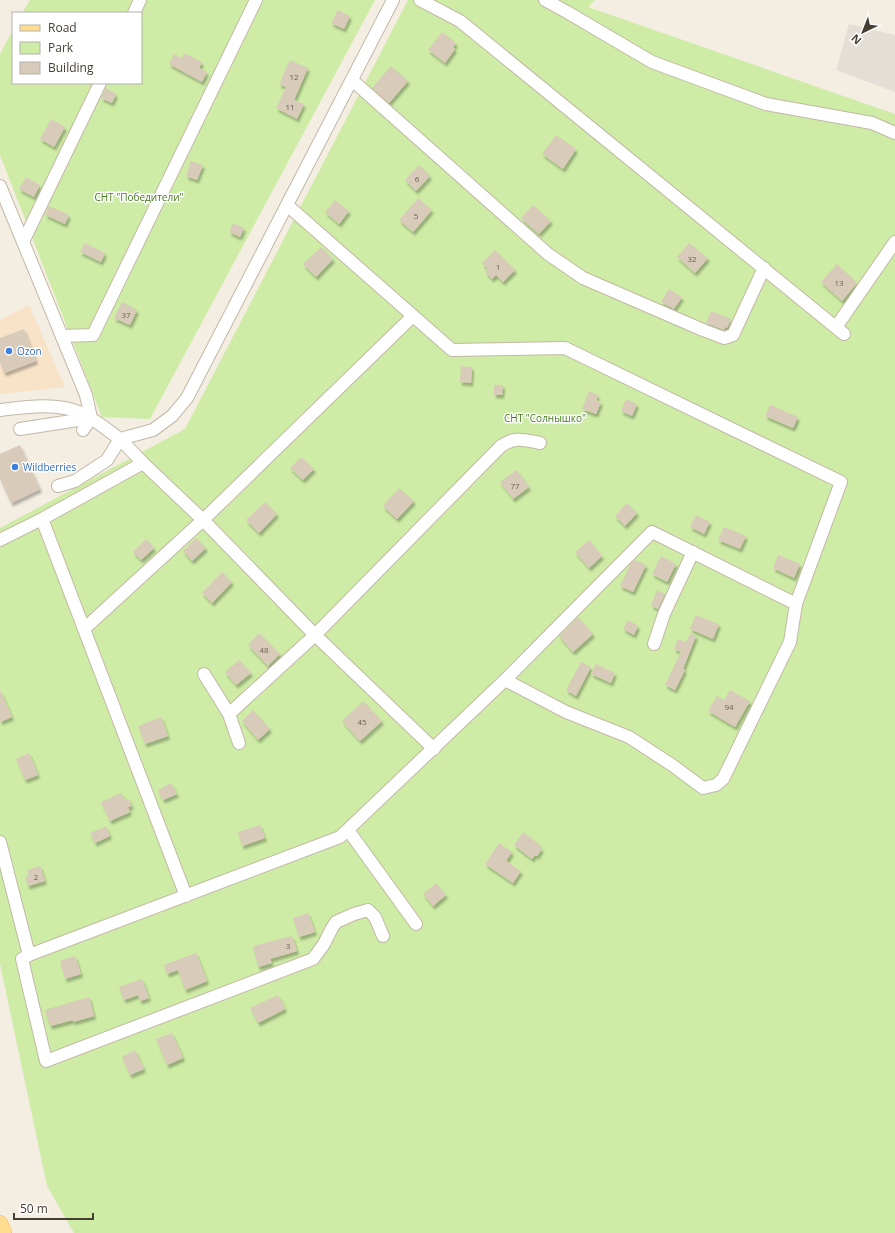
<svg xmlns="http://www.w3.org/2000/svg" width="895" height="1233" viewBox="0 0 895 1233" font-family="'Open Sans',sans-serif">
	<defs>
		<filter id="shadow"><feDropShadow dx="2" dy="3.5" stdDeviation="1" flood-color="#0004"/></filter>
	</defs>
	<rect width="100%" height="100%" fill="#f3ede2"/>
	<!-- commercial -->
	<path fill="#f8e3c9" d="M29,305L65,387L0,394V320Z"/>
	<!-- industrial -->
	<path fill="#e4ded7" d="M849,24L895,35V92L836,70Z"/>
	<!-- green -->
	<g fill="#ceeca5">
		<path d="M30,0H375L150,419L102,417L0,155V54L13,30V83H141V13H22Z"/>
		<path d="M408,0H595L588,7L895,114V1233H74L47,1186L0,964V528L185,429Z"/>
	</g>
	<!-- building -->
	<g fill="#d8cbb9" filter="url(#shadow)">
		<path d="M338,10L350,16L344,29L331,23Z"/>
		<path d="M442,32L456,43L453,47L455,49L445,63L428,50Z"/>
		<path d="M184,53L202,62L199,68L207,72L202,82L169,64L174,54L182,58Z"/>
		<path d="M290,60L308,68L294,100L304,104L297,119L276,108L286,87L279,84Z"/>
		<path d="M391,66L408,81L389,103L372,88Z"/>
		<path d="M106,88L116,94L112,103L101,98Z"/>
		<path d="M51,119L65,127L54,147L40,139Z"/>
		<path d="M556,135L576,149L563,169L542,154Z"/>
		<path d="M191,161L203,165L197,180L186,176Z"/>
		<path d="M419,165L430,176L416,191L405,180Z"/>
		<path d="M26,177L40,185L34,197L19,189Z"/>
		<path d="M418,198L432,210L413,232L399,220Z"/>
		<path d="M335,200L349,211L339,224L325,212Z"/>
		<path d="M533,205L551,221L539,234L521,218Z"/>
		<path d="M49,206L69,215L65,224L45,215Z"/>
		<path d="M233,223L244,228L240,237L229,232Z"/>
		<path d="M85,243L105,253L101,262L80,252Z"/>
		<path d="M689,243L708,258L695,273L677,257Z"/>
		<path d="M321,247L333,259L316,277L303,264Z"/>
		<path d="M495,250L515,270L503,282L496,275L492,279L485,272L488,269L482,263Z"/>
		<path d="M837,264L857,283L842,301L821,282Z"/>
		<path d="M669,289L682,297L674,309L661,302Z"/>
		<path d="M122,302L137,310L130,325L114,318Z"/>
		<path d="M711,311L731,319L727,328L725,327L724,330L706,323Z"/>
		<path d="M24,329L36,361L4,373L0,362V338Z"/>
		<path d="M461,366L472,367L471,383L460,382Z"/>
		<path d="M494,385H503L502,395H494Z"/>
		<path d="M589,391L598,395L596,400L601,402L596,414L582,409Z"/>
		<path d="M626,399L637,404L632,416L621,411Z"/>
		<path d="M770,405L798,417L793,428L765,416Z"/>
		<path d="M20,445L40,489L11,503L0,479V454Z"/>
		<path d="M301,457L314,469L303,480L290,468Z"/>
		<path d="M517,470L529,487L513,499L500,482Z"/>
		<path d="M399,488L414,501L397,519L383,506Z"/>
		<path d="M265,502L277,514L259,533L246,520Z"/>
		<path d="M627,503L637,513L625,526L615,516Z"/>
		<path d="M696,515L710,522L704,534L690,527Z"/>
		<path d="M724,527L746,536L740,549L718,540Z"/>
		<path d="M196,538L206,548L192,561L183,551Z"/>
		<path d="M146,539L154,548L141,560L133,552Z"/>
		<path d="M589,540L602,556L589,568L575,552Z"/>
		<path d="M778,555L800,564L794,578L773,568Z"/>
		<path d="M661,556L676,564L667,582L652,574Z"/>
		<path d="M635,560L646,565L633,592L620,586L631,563Z"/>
		<path d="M222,572L232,582L212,603L202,593Z"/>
		<path d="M657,590L665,594L658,609L651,605Z"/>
		<path d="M696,615L719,624L713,639L690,629Z"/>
		<path d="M578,617L593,634L573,652L559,636Z"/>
		<path d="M628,620L638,626L634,635L623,629Z"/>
		<path d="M259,633L280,654L268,666L248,645Z"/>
		<path d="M691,633L696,636L683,669L685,670L675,690L665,685L681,652L674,649L678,639L686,642Z"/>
		<path d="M239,660L251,673L236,685L225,672Z"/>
		<path d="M581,662L591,667L576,696L566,690Z"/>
		<path d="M596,664L615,673L611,683L591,674Z"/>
		<path d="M0,690L12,717L0,722Z"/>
		<path d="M730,690L750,701L735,727L708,711L717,696L724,700Z"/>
		<path d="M363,701L382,721L360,741L342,721Z"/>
		<path d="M253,710L270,729L258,740L242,721Z"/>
		<path d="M161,717L168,736L145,744L138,726Z"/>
		<path d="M29,753L38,775L25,780L16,759Z"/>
		<path d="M171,783L177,794L163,800L158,790Z"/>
		<path d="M121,793L124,800L128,798L132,806L128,807L130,812L110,821L101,802Z"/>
		<path d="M260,825L265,838L242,846L238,832Z"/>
		<path d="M106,826L110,836L95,843L90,833Z"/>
		<path d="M523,832L540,845L539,847L542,849L537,856L535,855L532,859L514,845Z"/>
		<path d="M499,843L512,852L506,861L521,871L513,883L485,864Z"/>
		<path d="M40,866L45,881L28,886L25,877L29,876L27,870Z"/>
		<path d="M436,883L446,895L433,906L423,894Z"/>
		<path d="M308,913L315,932L299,937L293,918Z"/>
		<path d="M292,936L297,951L270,959L272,963L258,967L253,946Z"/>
		<path d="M196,953L207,981L185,990L178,970L167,974L164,965Z"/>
		<path d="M75,956L81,974L65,979L60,961Z"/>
		<path d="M142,979L149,998L140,1001L138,995L124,1000L119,987Z"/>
		<path d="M278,995L285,1009L258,1023L250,1008Z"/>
		<path d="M89,997L94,1016L73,1022V1020L50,1026L45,1010Z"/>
		<path d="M172,1033L183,1058L167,1065L156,1039Z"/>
		<path d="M135,1050L144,1069L130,1075L122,1057Z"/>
	</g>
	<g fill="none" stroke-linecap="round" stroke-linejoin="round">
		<!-- minor casing -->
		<g stroke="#c2b8a6" stroke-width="14">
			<g id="minor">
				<path d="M420,0L460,21L844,334"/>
				<path d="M545,0L567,12L652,62L766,104L872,123L895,133"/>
				<path d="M134,13L140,0"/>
				<path d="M352,80L548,254L583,278L703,330L724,338L733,335L764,268"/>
				<path d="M0,186L86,395L91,418L83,430"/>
				<path d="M23,242L100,83"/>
				<path d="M836,327L895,242"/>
				<path d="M62,336L93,335L256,0"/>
				<path d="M0,410C25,407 57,402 81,413C95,419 107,430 120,439L153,430L172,416L187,398L393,0"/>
				<path d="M20,429L91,418"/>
				<path d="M58,486L75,481L107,460L120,439L143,463L203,520L315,635L434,749"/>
				<path d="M42,519L186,896"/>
				<path d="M0,540L42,519L143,463"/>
				<path d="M84,629L203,520L413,316"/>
				<path d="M654,644L664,614L693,552"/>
				<path d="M204,674L229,714L239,743"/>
				<path d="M505,680L566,712L629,737L672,765L703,788L716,785L723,779L790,642L796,604"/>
				<path d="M229,714L315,635L501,446C515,436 524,440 540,443"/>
				<path d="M348,830L416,924"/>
				<path d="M0,842L29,955L340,837L505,680L652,532L796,604L841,482L565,348L452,350L287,205"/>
				<path d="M29,955L22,959L46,1061L313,959L324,944L332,928L336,922L354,914L368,910L375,917L383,936"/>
			</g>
		</g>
		<!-- major casing -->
		<g stroke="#efbc53" stroke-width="16">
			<path id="major" d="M0,1223L4,1233"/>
		</g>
		<!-- minor -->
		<use href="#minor" stroke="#fff" stroke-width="12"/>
		<!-- major -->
		<use href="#major" stroke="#ffdc8e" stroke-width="15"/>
	</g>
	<!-- markers -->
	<g fill="#3f7fe0" stroke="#fff" stroke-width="1.5">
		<circle cx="9" cy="351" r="4"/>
		<circle cx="15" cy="467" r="4"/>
	</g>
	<g text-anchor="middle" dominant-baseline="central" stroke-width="3" stroke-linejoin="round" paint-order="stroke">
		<!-- number labels -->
		<g font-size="8" fill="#6a6054">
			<text x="294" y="76">12</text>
			<text x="290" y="106">11</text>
			<text x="417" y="178">6</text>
			<text x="416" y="215">5</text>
			<text x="692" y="258">32</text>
			<text x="498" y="266">1</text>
			<text x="839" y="282">13</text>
			<text x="126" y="314">37</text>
			<text x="515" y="485">77</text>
			<text x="264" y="649">48</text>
			<text x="729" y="706">94</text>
			<text x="362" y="721">45</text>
			<text x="36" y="876">2</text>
			<text x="288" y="945">3</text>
		</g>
		<!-- park labels -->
		<g font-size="10" fill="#457b20" stroke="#fff">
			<text x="139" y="197">СНТ "Победители"</text>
			<text x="545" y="418">СНТ "Солнышко"</text>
		</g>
		<!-- shop labels -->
		<g font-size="10" fill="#366cbe" stroke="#fff" text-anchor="start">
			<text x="17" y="351">Ozon</text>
			<text x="23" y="467">Wildberries</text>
		</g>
	</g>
	<!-- legend -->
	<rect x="12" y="12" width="130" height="72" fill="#ffffff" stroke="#b5b1ad"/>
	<rect x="20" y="25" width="20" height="6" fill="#ffdc8e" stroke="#b5b1ad"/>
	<text x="48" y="32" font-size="12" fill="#453d32">Road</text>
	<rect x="20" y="42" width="20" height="12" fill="#ceeca5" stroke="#b5b1ad"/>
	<text x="48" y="52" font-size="12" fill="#453d32">Park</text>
	<rect x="20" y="62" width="20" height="12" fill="#d8cbb9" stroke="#b5b1ad"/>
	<text x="48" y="72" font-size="12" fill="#453d32">Building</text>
	<!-- north arrow -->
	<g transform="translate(863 32) rotate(223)" stroke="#ffffff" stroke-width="3" paint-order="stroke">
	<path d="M0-3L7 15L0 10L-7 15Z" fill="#453d32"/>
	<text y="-6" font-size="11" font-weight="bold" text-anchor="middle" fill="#453d32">N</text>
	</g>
	<!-- scale -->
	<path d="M14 1213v6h79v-6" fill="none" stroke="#453d32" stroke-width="2"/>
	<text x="20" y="1213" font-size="12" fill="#453d32" stroke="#ffffff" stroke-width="3" paint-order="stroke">50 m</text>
</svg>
